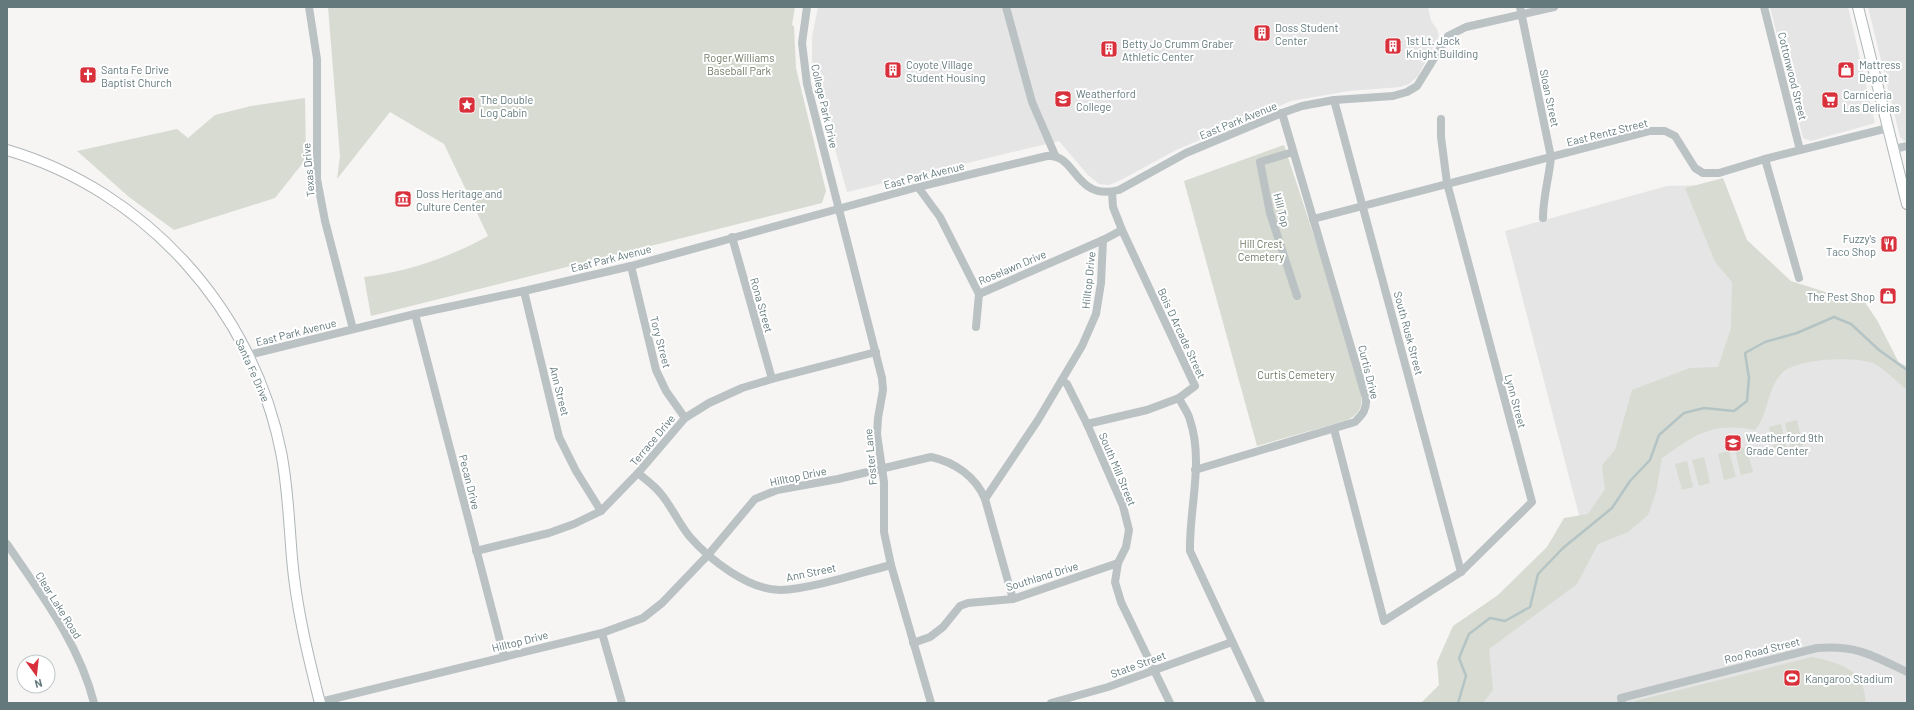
<svg xmlns="http://www.w3.org/2000/svg" width="1914" height="710" viewBox="0 0 1914 710" font-family="Barlow,sans-serif">
	<rect width="100%" height="100%" fill="#f6f5f3"/>
	<!-- built -->
	<g fill="#e4e5e4">
		<path d="M818,7H1428L1431,21L1437,29L1439,36L1418,76L1409,84L1400,87L1349,91L1291,101L1176,150L1121,180L1109,185L1099,184L1088,175L1059,141L847,192L816,81L812,59V37Z"/>
		<path d="M1770,7H1848L1875,123L1811,141L1803,138Z"/>
		<path d="M1868,7H1907V141H1904L1900,137Z"/>
		<path d="M1707,185L1734,282L1874,349L1907,366V703H1458L1466,676L1580,519L1505,231L1667,186Z"/>
	</g>
	<!-- green -->
	<g fill="#d8dbd2">
		<path d="M328,7H795L792,25L794,26L796,68L826,191L822,203L371,316L364,277C407,272 450,257 488,236L444,144L390,112L337,179L340,156Z"/>
		<path d="M305,98L306,159L275,198L174,230L129,197L77,151L177,129L188,138L215,115L251,106Z"/>
		<path d="M1284,145L1330,285L1361,393C1363,407 1360,413 1348,420L1257,446L1184,181Z"/>
		<path d="M1723,178L1747,240L1791,281L1841,297L1857,291L1865,296L1866,304L1877,320L1899,363L1907,368V390C1898,383 1884,368 1873,363C1855,356 1796,358 1782,373C1766,390 1768,417 1755,430C1711,422 1697,434 1662,458L1656,492L1648,515L1628,532L1598,544L1577,584L1489,649L1493,690L1483,703H1421L1439,685L1437,662L1453,626L1498,595L1547,547L1564,518L1588,514L1605,489L1602,465L1615,450L1632,390L1690,368L1718,367L1731,328L1732,282L1715,262L1685,188Z"/>
		<path d="M1797,420L1803,446L1791,449L1785,423Z"/>
		<path d="M1781,424L1787,450L1775,453L1769,427Z"/>
		<path d="M1746,447L1753,472L1741,475L1735,450Z"/>
		<path d="M1729,451L1736,477L1724,480L1718,454Z"/>
		<path d="M1704,457L1710,483L1699,486L1692,460Z"/>
		<path d="M1687,461L1693,487L1682,490L1675,464Z"/>
		<path d="M1812,657C1827,660 1854,666 1861,682C1864,688 1865,696 1866,703H1635V701Z"/>
	</g>
	<g fill="none" stroke-linecap="round" stroke-linejoin="round">
		<!-- stream -->
		<path stroke="#b4c4c4" stroke-width="2.5" d="M1458,703L1466,676L1459,658L1469,634L1490,618L1505,621L1530,607L1538,574L1563,548L1612,508L1630,481L1650,460L1659,435L1684,413L1704,408L1734,411L1747,401L1749,378L1745,353L1765,342L1797,333L1834,317L1851,324L1879,350L1907,370"/>
		<!-- major casing -->
		<g stroke="#afb6b8" stroke-width="12">
			<g id="major">
				<path d="M1858,7L1907,204"/>
				<path d="M7,150C146,191 253,310 281,452C288,487 289,523 292,558C296,607 308,656 320,703"/>
			</g>
		</g>
		<!-- minor -->
		<g stroke="#bbc2c3" stroke-width="8">
			<path d="M309,7L317,59V179L325,221L353,329"/>
			<path d="M807,7L802,43L807,84L882,378L883,390L878,418L877,434L884,482V532L891,565L931,703"/>
			<path d="M1006,7L1032,102L1055,155"/>
			<path d="M1520,7L1551,157C1549,178 1543,197 1543,218"/>
			<path d="M1764,7L1800,150"/>
			<path d="M1334,100L1461,572"/>
			<path d="M1894,149L1907,146"/>
			<path d="M1293,152L1260,162L1270,213L1297,296"/>
			<path d="M1765,159L1799,278"/>
			<path d="M918,187L940,217L979,294L1103,240L1122,230"/>
			<path d="M1112,192L1113,207L1122,230L1195,386L1179,398C1182,405 1188,412 1190,420C1204,462 1189,508 1190,551L1261,703"/>
			<path d="M1313,219L1650,131H1665L1675,136L1695,168L1703,173H1719L1765,159L1888,128"/>
			<path d="M732,237L772,379"/>
			<path d="M631,266L656,370L666,391L685,418"/>
			<path d="M524,291L559,437L576,471L601,511"/>
			<path d="M415,314L504,656"/>
			<path d="M976,327L979,294"/>
			<path d="M248,355L415,314L524,291L631,266L918,187L1047,156C1077,153 1074,202 1119,190L1186,153L1282,113L1302,106L1334,100L1393,96L1407,92L1417,86L1448,36L1466,27L1554,7"/>
			<path d="M1062,380L1067,384L1087,424L1123,506L1129,530L1126,547L1118,563L1115,582L1121,602L1170,703"/>
			<path d="M1087,424L1147,410L1179,398"/>
			<path d="M1334,429L1384,621L1461,572L1532,502L1447,183L1441,137V119"/>
			<path d="M1195,470L1355,422C1363,414 1367,409 1366,398L1282,113"/>
			<path d="M638,473C646,480 655,486 661,494C672,507 679,524 690,537C710,560 749,590 780,590C812,589 859,573 891,565"/>
			<path d="M985,499L1013,599"/>
			<path d="M7,544C41,594 79,643 94,703"/>
			<path d="M476,551L549,533L574,524L601,511L638,473L685,418L709,403L742,388L772,379L876,352"/>
			<path d="M602,633L622,703"/>
			<path d="M913,643L930,637L943,627L960,606L968,603L1013,599L1118,563"/>
			<path d="M320,702L602,633L643,618L662,603L708,555L755,499L777,490L838,479L931,457C955,462 976,477 985,499L1038,420L1082,346L1096,314L1101,283L1103,240"/>
			<path d="M1051,703L1108,687L1232,642"/>
			<path d="M1622,703L1621,698L1817,648C1857,645 1872,655 1907,672"/>
		</g>
		<!-- major -->
		<use href="#major" stroke="#fff" stroke-width="10"/>
	</g>
	<!-- icons -->
	<defs>
		<g id="building-square" transform="scale(0.9)"><rect x="-9" y="-9" width="18" height="18" rx="4" fill="#d8313c" stroke="#fff"/><path d="M-4-6H4V6H1V3H-1V6H-4ZM-2.5-4.3h1.7v1.8h-1.7ZM.8-4.3h1.7v1.8H.8ZM-2.5-1h1.7V.8h-1.7ZM.8-1h1.7V.8H.8Z" fill="#fff"/></g>
		<g id="shop-square" transform="scale(0.9)"><rect x="-9" y="-9" width="18" height="18" rx="4" fill="#d8313c" stroke="#fff"/><path d="M-5-2.5h2.3a2.7 3.5 0 0 1 5.4 0H5L5.5 6h-11ZM-1.5-2.5h3a1.5 2.3 0 0 0-3 0Z" fill="#fff"/></g>
		<g id="church-square" transform="scale(0.9)"><rect x="-9" y="-9" width="18" height="18" rx="4" fill="#d8313c" stroke="#fff"/><path d="M-1.2-6h2.4v3.5h3.3v2.4h-3.3V6h-2.4V-.1h-3.3v-2.4h3.3Z" fill="#fff"/></g>
		<g id="university-square" transform="scale(0.9)"><rect x="-9" y="-9" width="18" height="18" rx="4" fill="#d8313c" stroke="#fff"/><path d="M0-5L7-2L0 1L-7-2ZM-4 1L0 2.5L4 1V4Q0 6-4 4Z" fill="#fff"/></g>
		<g id="supermarket-square" transform="scale(0.9)"><rect x="-9" y="-9" width="18" height="18" rx="4" fill="#d8313c" stroke="#fff"/><path d="M-6-5.5h2.5l.6 2H6L4.5 2H-2.5L-4.4-4H-6ZM-1.5 3.2a1.3 1.3 0 1 0 .1 0ZM3 3.2a1.3 1.3 0 1 0 .1 0Z" fill="#fff"/></g>
		<g id="sight-square" transform="scale(0.9)"><rect x="-9" y="-9" width="18" height="18" rx="4" fill="#d8313c" stroke="#fff"/><path d="M0-6L1.8-2.2L6-1.7L2.9 1.2L3.7 5.4L0 3.3L-3.7 5.4L-2.9 1.2L-6-1.7L-1.8-2.2Z" fill="#fff"/></g>
		<g id="museum-square" transform="scale(0.9)"><rect x="-9" y="-9" width="18" height="18" rx="4" fill="#d8313c" stroke="#fff"/><path d="M0-6L6-3V-2H-6V-3ZM-5-1h2V3h-2ZM-1-1h2V3h-2ZM3-1h2V3H3ZM-6 4H6V6H-6Z" fill="#fff"/></g>
		<g id="restaurant-square" transform="scale(0.9)"><rect x="-9" y="-9" width="18" height="18" rx="4" fill="#d8313c" stroke="#fff"/><path d="M-5-6h1v4h1v-4h1v4h1v-4h1v5L-1.5 .5V6h-2V.5L-5-1ZM5-6V6H3V1.5H1.5Q1.5-4 5-6Z" fill="#fff"/></g>
		<g id="school-square" transform="scale(0.9)"><rect x="-9" y="-9" width="18" height="18" rx="4" fill="#d8313c" stroke="#fff"/><path d="M0-5L7-2L0 1L-7-2ZM-4 1L0 2.5L4 1V4Q0 6-4 4Z" fill="#fff"/></g>
		<g id="stadium-square" transform="scale(0.9)"><rect x="-9" y="-9" width="18" height="18" rx="4" fill="#d8313c" stroke="#fff"/><path d="M0-5a6.5 5 0 1 0 0 10a6.5 5 0 1 0 0-10ZM-3.5-1.8h7v3.6h-7Z" fill="#fff"/></g>
	</defs>
	<g fill-rule="evenodd">
		<use href="#building-square" x="1262" y="33"/>
		<use href="#building-square" x="1393" y="46"/>
		<use href="#building-square" x="1109" y="49"/>
		<use href="#building-square" x="893" y="70"/>
		<use href="#shop-square" x="1846" y="70"/>
		<use href="#church-square" x="88" y="75"/>
		<use href="#university-square" x="1063" y="99"/>
		<use href="#supermarket-square" x="1830" y="100"/>
		<use href="#sight-square" x="467" y="105"/>
		<use href="#museum-square" x="403" y="199"/>
		<use href="#restaurant-square" x="1889" y="244"/>
		<use href="#shop-square" x="1888" y="296"/>
		<use href="#school-square" x="1733" y="443"/>
		<use href="#stadium-square" x="1792" y="678"/>
	</g>
	<g text-anchor="middle" dominant-baseline="central" stroke-width="4" stroke-linejoin="round" paint-order="stroke">
		<!-- poi labels -->
		<g font-size="11" fill="#63797c" stroke="#fff" text-anchor="start">
			<text x="1275" y="27">Doss Student<tspan x="1275" dy="13">Center</tspan></text>
			<text x="1406" y="40">1st Lt. Jack<tspan x="1406" dy="13">Knight Building</tspan></text>
			<text x="1122" y="43">Betty Jo Crumm Graber<tspan x="1122" dy="13">Athletic Center</tspan></text>
			<text x="906" y="64">Coyote Village<tspan x="906" dy="13">Student Housing</tspan></text>
			<text x="1859" y="64">Mattress<tspan x="1859" dy="13">Depot</tspan></text>
			<text x="101" y="69">Santa Fe Drive<tspan x="101" dy="13">Baptist Church</tspan></text>
			<text x="1076" y="93">Weatherford<tspan x="1076" dy="13">College</tspan></text>
			<text x="1843" y="94">Carniceria<tspan x="1843" dy="13">Las Delicias</tspan></text>
			<text x="480" y="99">The Double<tspan x="480" dy="13">Log Cabin</tspan></text>
			<text x="416" y="193">Doss Heritage and<tspan x="416" dy="13">Culture Center</tspan></text>
			<text x="1876" y="238" text-anchor="end">Fuzzy's<tspan x="1876" dy="13">Taco Shop</tspan></text>
			<text x="1875" y="296" text-anchor="end">The Pest Shop</text>
			<text x="1746" y="437">Weatherford 9th<tspan x="1746" dy="13">Grade Center</tspan></text>
			<text x="1805" y="678">Kangaroo Stadium</text>
		</g>
		<!-- park labels -->
		<g font-size="11" fill="#707a65" stroke="#fff">
			<text x="739" y="57">Roger Williams<tspan x="739" dy="13">Baseball Park</tspan></text>
			<text x="1261" y="243">Hill Crest<tspan x="1261" dy="13">Cemetery</tspan></text>
			<text x="1296" y="374">Curtis Cemetery</text>
		</g>
		<!-- street labels -->
		<g font-size="11" fill="#63797c" stroke="#fff">
			<text transform="translate(1793 76) rotate(76)">Cottonwood Street</text>
			<text transform="translate(1550 98) rotate(78)">Sloan Street</text>
			<text transform="translate(825 106) rotate(77)">College Park Drive</text>
			<text transform="translate(1238 120) rotate(-22)">East Park Avenue</text>
			<text transform="translate(1607 132) rotate(-14)">East Rentz Street</text>
			<text transform="translate(308 170) rotate(-95)">Texas Drive</text>
			<text transform="translate(924 175) rotate(-14)">East Park Avenue</text>
			<text transform="translate(1282 210) rotate(75)">Hill Top</text>
			<text transform="translate(611 258) rotate(-14)">East Park Avenue</text>
			<text transform="translate(1012 267) rotate(-23)">Roselawn Drive</text>
			<text transform="translate(1088 280) rotate(-84)">Hilltop Drive</text>
			<text transform="translate(762 305) rotate(74)">Rona Street</text>
			<text transform="translate(296 332) rotate(-14)">East Park Avenue</text>
			<text transform="translate(1182 333) rotate(65)">Bois D Arcade Street</text>
			<text transform="translate(1409 333) rotate(75)">South Rusk Street</text>
			<text transform="translate(661 342) rotate(75)">Tory Street</text>
			<text transform="translate(253 370) rotate(66)">Santa Fe Drive</text>
			<text transform="translate(1369 372) rotate(76)">Curtis Drive</text>
			<text transform="translate(560 391) rotate(76)">Ann Street</text>
			<text transform="translate(1516 401) rotate(75)">Lynn Street</text>
			<text transform="translate(652 440) rotate(-50)">Terrace Drive</text>
			<text transform="translate(870 457) rotate(-95)">Foster Lane</text>
			<text transform="translate(1118 469) rotate(67)">South Mill Street</text>
			<text transform="translate(798 476) rotate(-12)">Hilltop Drive</text>
			<text transform="translate(470 482) rotate(76)">Pecan Drive</text>
			<text transform="translate(811 572) rotate(-12)">Ann Street</text>
			<text transform="translate(1042 576) rotate(-17)">Southland Drive</text>
			<text transform="translate(59 605) rotate(58)">Clear Lake Road</text>
			<text transform="translate(520 641) rotate(-14)">Hilltop Drive</text>
			<text transform="translate(1762 650) rotate(-14)">Roo Road Street</text>
			<text transform="translate(1138 664) rotate(-20)">State Street</text>
		</g>
	</g>
	<!-- border -->
	<rect width="1914" height="710" fill="none" stroke="#63797c" stroke-width="16"/>
	<!-- north arrow -->
	<g transform="translate(36 674) rotate(165)"><circle r="19" fill="#ffffff" stroke="#c1c9cb"/>
	<path d="M0-3L7 15L0 10L-7 15Z" fill="#d8313c"/>
	<text y="-6" font-size="11" font-weight="bold" text-anchor="middle" fill="#63797c">N</text>
	</g>
</svg>
